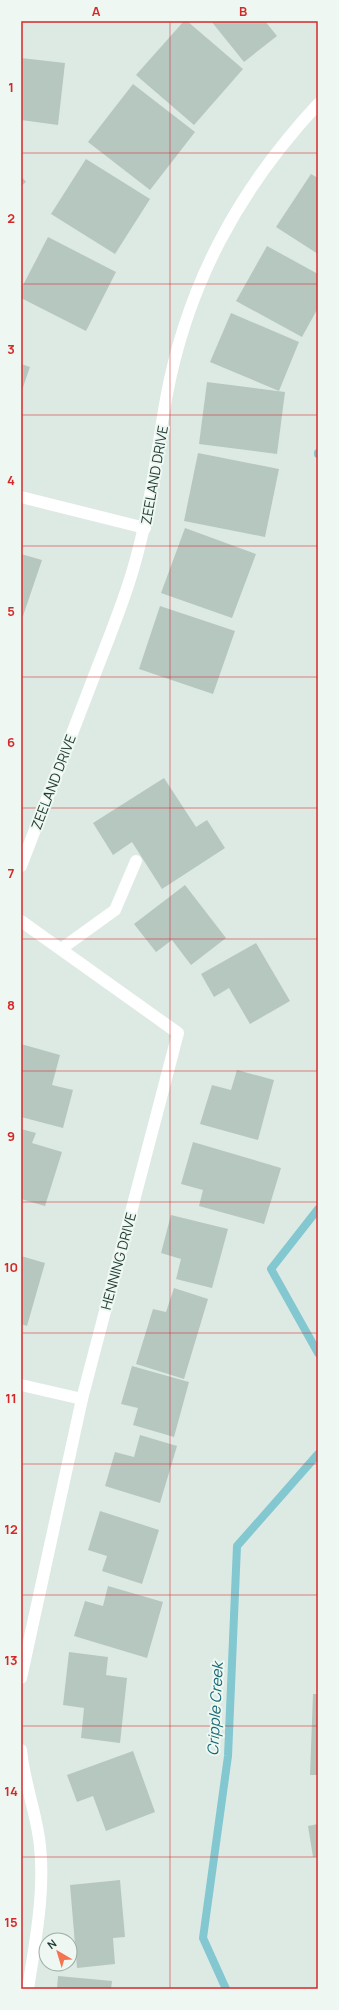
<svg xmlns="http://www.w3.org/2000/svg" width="339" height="2010" viewBox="0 0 339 2010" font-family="Manrope,sans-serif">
	<rect width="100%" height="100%" fill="#ddeae4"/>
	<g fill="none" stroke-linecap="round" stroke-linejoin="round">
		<!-- stream -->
		<g stroke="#83c7d1" stroke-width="8">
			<path d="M318,453V454"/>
			<path d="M318,1209L271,1269L318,1353"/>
			<path d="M226,1989L203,1938L228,1756L237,1546L318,1454"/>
		</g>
	</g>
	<!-- building -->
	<g fill="#b6c7c0">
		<path d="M184,21H187L243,69L194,125L136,75Z"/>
		<path d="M211,21H265L277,36L244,62Z"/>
		<path d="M21,58L65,63L58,125L21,120Z"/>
		<path d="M133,84L195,132L150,190L88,142Z"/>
		<path d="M86,159L150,199L115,254L51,214Z"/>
		<path d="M311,174L318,178V254L276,227Z"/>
		<path d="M21,176L26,182L21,186Z"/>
		<path d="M48,237L116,272L86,331L21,298V289Z"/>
		<path d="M267,246L318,274V308L302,337L236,301Z"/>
		<path d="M231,313L299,342L279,391L210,362Z"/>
		<path d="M21,364L30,367L21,393Z"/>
		<path d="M207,382L285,392L277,454L199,444Z"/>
		<path d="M198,453L279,469L265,537L184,521Z"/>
		<path d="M185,528L256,554L232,618L161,593Z"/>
		<path d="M21,554L42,560L23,616L21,615Z"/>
		<path d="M160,606L235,631L213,694L139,669Z"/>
		<path d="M164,778L196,827L207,820L225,848L162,889L132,842L113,855L93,823Z"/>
		<path d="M185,885L226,938L191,965L172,940L156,952L134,924Z"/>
		<path d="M256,943L290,1001L250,1024L229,988L214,997L201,974Z"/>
		<path d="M21,1044L60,1055L52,1085L73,1090L63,1128L21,1117Z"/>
		<path d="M237,1070L274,1080L258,1140L200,1124L212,1085L231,1090Z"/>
		<path d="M21,1129L36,1133L32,1143L62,1152L45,1206L21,1199Z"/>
		<path d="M193,1142L281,1168L264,1224L199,1206L203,1190L181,1184Z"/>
		<path d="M171,1215L228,1229L212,1288L176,1279L181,1259L161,1253Z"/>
		<path d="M21,1256L45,1263L27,1326L21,1324Z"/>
		<path d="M174,1288L208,1299L184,1379L136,1364L153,1309L166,1312Z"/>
		<path d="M132,1366L189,1382L174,1437L133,1425L138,1408L121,1404Z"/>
		<path d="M140,1435L177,1446L160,1503L105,1486L115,1452L134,1457Z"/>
		<path d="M100,1511L159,1530L142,1584L102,1571L107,1556L88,1550Z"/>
		<path d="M108,1586L163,1602L147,1658L74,1636L85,1601L103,1606Z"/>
		<path d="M69,1652L108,1657L106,1675L127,1678L120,1743L81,1738L84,1708L63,1705Z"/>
		<path d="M313,1694H318V1775H310Z"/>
		<path d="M133,1751L155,1812L106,1831L93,1796L77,1802L67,1775Z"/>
		<path d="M318,1824V1856L313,1857L308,1826Z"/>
		<path d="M120,1880L125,1937L113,1938L115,1964L77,1968L70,1885Z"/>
		<path d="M58,1976L112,1981L111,1989H57Z"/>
	</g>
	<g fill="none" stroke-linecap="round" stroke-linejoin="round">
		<!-- minor -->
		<g stroke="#fff" stroke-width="12">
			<path d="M21,497L145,528"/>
			<path d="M21,866C45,804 69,742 93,679C107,642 123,605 134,566C150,511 156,455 166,399C187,284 239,189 318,104"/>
			<path d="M21,921L178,1033L82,1399L21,1678"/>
			<path d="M61,949L115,910L136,861"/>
			<path d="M21,1385L82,1399"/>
			<path d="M21,1750C24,1783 37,1814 40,1846C45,1894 35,1942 28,1989"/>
		</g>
	</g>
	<!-- grid -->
	<path fill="none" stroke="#d62828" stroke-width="1" stroke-opacity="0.55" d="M170,21V1989M21,153H318M21,284H318M21,415H318M21,546H318M21,677H318M21,808H318M21,939H318M21,1071H318M21,1202H318M21,1333H318M21,1464H318M21,1595H318M21,1726H318M21,1857H318"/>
	<g text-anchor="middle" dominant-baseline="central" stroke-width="4" stroke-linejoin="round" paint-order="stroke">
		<!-- street labels -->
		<g font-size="14" fill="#1f3a32" stroke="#eef7f2">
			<text transform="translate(154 475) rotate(-80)">ZEELAND DRIVE</text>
			<text transform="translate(53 782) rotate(-69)">ZEELAND DRIVE</text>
			<text transform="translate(118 1261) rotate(-75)">HENNING DRIVE</text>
		</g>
		<!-- water labels -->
		<g font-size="15" font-style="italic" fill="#186976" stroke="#eef7f2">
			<text transform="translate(215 1709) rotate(-87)">Cripple Creek</text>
		</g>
	</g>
	<!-- border -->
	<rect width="339" height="2010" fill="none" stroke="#eef7f2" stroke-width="44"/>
	<!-- north arrow -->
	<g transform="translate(58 1952) rotate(322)"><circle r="19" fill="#eef7f2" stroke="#9baba5"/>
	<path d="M0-3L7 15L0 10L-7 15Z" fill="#f57450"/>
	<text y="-6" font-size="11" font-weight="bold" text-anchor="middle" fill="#1f3a32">N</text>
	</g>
	<rect x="22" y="22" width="295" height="1966" fill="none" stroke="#d62828" stroke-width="1.5"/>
	<g font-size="13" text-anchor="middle" font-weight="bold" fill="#d62828">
		<text x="96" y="16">A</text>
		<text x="243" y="16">B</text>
		<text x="11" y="92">1</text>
		<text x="11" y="223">2</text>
		<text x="11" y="354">3</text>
		<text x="11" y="485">4</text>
		<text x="11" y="616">5</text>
		<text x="11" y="747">6</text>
		<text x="11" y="878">7</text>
		<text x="11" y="1010">8</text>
		<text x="11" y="1141">9</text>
		<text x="11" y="1272">10</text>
		<text x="11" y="1403">11</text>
		<text x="11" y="1534">12</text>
		<text x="11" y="1665">13</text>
		<text x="11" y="1796">14</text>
		<text x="11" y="1927">15</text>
	</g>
</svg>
